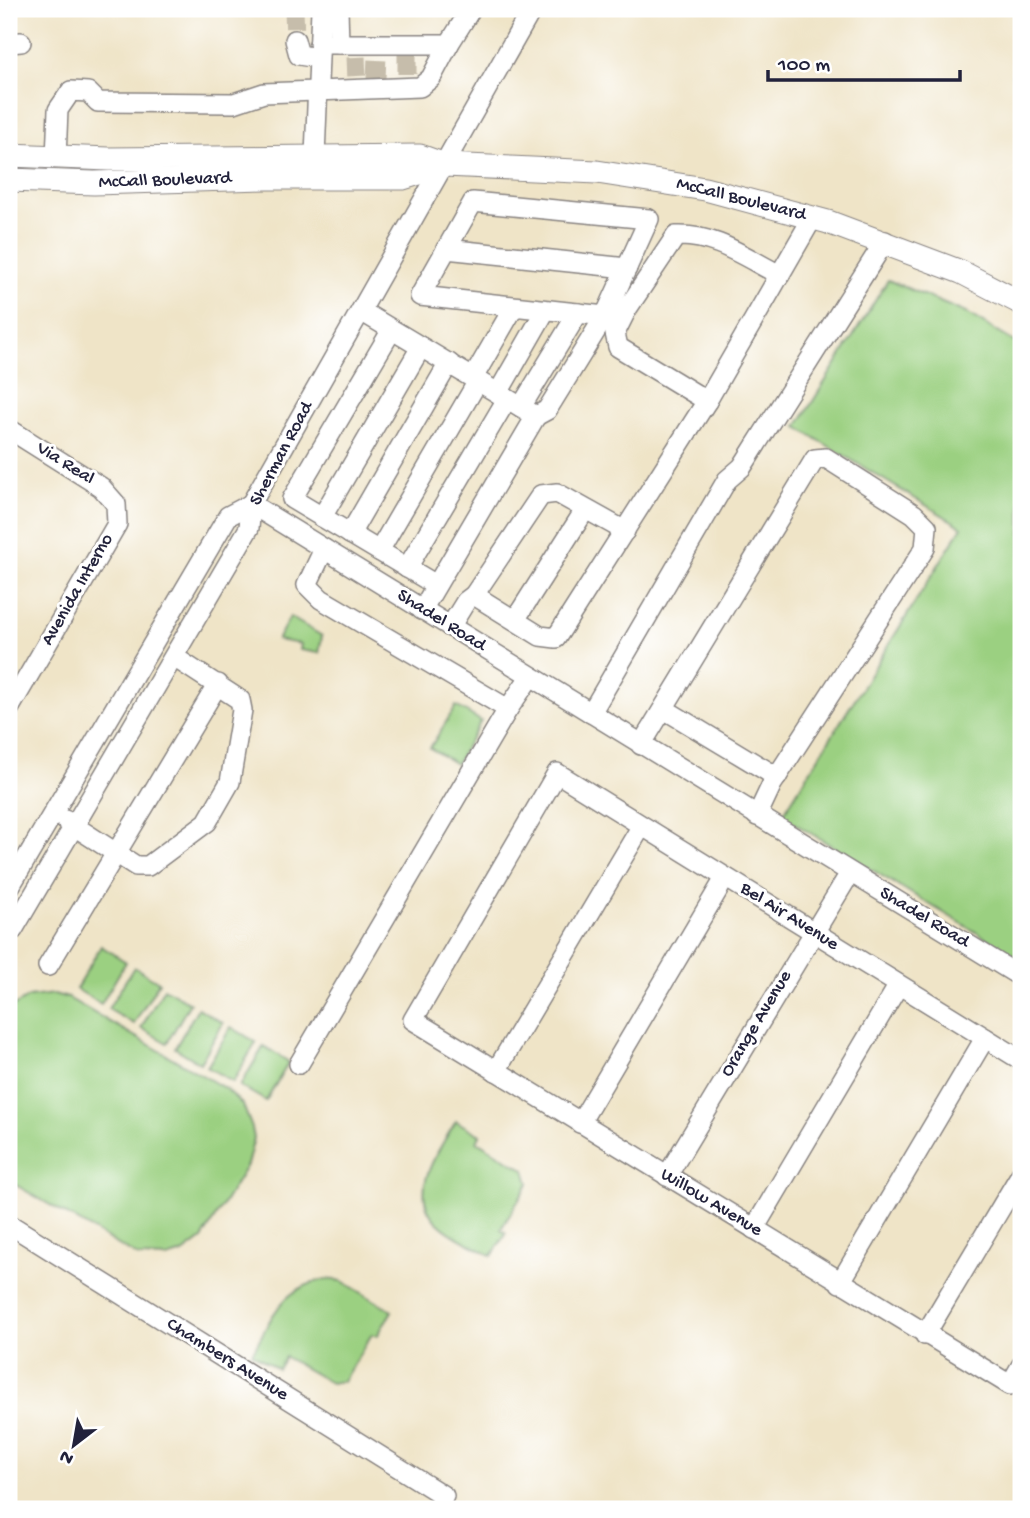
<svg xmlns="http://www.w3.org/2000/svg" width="1030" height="1518" viewBox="0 0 1030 1518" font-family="'Gochi Hand',sans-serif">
	<rect width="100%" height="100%" fill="#fff"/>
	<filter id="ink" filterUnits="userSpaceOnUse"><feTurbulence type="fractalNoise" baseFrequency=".0143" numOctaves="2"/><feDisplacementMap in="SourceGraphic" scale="14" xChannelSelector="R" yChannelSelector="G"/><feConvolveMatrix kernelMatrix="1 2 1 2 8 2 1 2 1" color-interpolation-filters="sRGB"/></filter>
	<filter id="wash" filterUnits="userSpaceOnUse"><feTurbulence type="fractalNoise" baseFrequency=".00686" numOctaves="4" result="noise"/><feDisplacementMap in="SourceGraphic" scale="28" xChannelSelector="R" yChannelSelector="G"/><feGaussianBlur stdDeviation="1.57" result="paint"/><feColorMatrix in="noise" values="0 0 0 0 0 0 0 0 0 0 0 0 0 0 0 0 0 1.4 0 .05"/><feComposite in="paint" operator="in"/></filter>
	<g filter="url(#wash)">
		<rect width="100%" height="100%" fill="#efe4c7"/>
		<!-- green -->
		<g fill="#9bd081" stroke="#5e795e" stroke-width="2">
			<path d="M888,280L968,314L1021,346V959L782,816L962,527L797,427Z"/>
			<path d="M290,617L322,636L319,653L300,650L301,644L277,640Z"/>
			<path d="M456,706L481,721L456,764L430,748Z"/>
			<path d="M101,946L126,962L101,1004L76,989Z"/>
			<path d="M134,967L159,982L134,1024L108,1009Z"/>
			<path d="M164,988L190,1003L167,1043L141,1028Z"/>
			<path d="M54,994L68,998L226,1089L243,1105L252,1128L254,1138L247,1165L202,1239L183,1253L167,1258L139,1257L9,1181V1009L29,997Z"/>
			<path d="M198,1008L223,1023L200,1063L175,1048Z"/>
			<path d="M231,1027L256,1042L233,1082L207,1067Z"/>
			<path d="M264,1046L289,1062L266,1101L240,1086Z"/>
			<path d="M456,1121L480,1135L477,1141L525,1170L529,1183L501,1229L506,1233L492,1256C475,1246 454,1238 440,1225C404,1194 439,1151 456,1121Z"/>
			<path d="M326,1279L342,1281L392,1311L377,1336L372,1334L343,1381L331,1383L285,1357L278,1369L252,1353C274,1315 279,1290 326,1279Z"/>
		</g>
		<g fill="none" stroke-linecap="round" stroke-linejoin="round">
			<!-- stream -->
			<path stroke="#49b8c1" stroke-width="3.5" d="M1013,75L1021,84"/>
		</g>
	</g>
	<g filter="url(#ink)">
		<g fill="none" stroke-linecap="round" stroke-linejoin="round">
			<!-- minor-tunnel -->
			<g stroke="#c6bdab" stroke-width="19" stroke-dasharray="19 10" stroke-linecap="butt">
				<path d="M294,9L295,40"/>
				<path d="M407,55V79"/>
				<path d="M356,57L357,80"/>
				<path d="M376,79L377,56"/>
			</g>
			<!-- minor casing -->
			<g stroke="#888381" stroke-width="22">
				<g id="minor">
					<path d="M338,9L339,44"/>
					<path d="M295,40L299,55L318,58"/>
					<path d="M9,43L21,42"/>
					<path d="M319,44H449L471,9"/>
					<path d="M315,156L321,9"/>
					<path d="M56,158L58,110L71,91L88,92L98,102L234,103L264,93L420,87L431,78L449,44"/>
					<path d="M446,249L627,268"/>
					<path d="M780,275C746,258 715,234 676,236L627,309L615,333L618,347L707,401L813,217"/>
					<path d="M361,311L536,416L422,610"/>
					<path d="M387,338L292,499L436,585"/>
					<path d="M473,378L514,307"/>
					<path d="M498,393L545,311"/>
					<path d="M521,407L578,313"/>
					<path d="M536,416L547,410L605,316L649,219L473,202L420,296L605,316"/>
					<path d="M9,429L101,487L116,504L117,524L9,709"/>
					<path d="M251,504L1021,977"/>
					<path d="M322,517L421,347"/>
					<path d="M350,534L449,363"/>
					<path d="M324,549L307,585L321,599L508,709L530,677"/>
					<path d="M379,551L478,381"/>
					<path d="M407,568L507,399"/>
					<path d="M474,595L541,495L557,493L625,531"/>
					<path d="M515,620L585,510"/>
					<path d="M450,627L466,601L474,595L540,636L556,638L707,401"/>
					<path d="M664,709L777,777"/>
					<path d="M591,713L727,480L742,467L885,241"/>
					<path d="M641,745L815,459L826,458L914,514L927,527L925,548L772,784L757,816"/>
					<path d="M65,820L136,866H148L207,822L230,782L242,710L240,700L174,657"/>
					<path d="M9,888L228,516L251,504"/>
					<path d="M9,932L13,930L249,528L251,504L532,9"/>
					<path d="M48,966L218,684"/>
					<path d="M1021,1060L557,773L413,1020L1010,1385L1021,1366"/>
					<path d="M299,1064L508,709"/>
					<path d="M496,1071L641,827"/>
					<path d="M580,1123L725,878"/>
					<path d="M667,1176L850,873"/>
					<path d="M9,1224L444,1496L437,1509"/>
					<path d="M754,1229L898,986"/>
					<path d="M840,1283L985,1038"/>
					<path d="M925,1335L1021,1174"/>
				</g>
			</g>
			<!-- major casing -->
			<g stroke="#888381" stroke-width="25">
				<g id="major">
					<path d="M9,155L109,159L420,156L445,165"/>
					<path d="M9,180L94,183L267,178H403L445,165L597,172L705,189L828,222L961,272L1021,303"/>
				</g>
			</g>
			<!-- minor -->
			<use href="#minor" stroke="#fff" stroke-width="19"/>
			<!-- major -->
			<use href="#major" stroke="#fff" stroke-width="23"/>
		</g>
	</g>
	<g text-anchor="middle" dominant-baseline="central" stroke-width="6" stroke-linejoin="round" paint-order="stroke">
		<!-- street labels -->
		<g font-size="19" fill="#22223b" stroke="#fff">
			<text transform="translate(165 181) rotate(-2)">McCall Boulevard</text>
			<text transform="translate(741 200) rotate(14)">McCall Boulevard</text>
			<text transform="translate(282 454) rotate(-62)">Sherman Road</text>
			<text transform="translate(65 464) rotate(32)">Via Real</text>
			<text transform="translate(78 590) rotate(-60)">Avenida Interno</text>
			<text transform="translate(441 621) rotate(32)">Shadel Road</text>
			<text transform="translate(789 917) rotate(32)">Bel Air Avenue</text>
			<text transform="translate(924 918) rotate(31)">Shadel Road</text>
			<text transform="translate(757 1024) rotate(-59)">Orange Avenue</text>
			<text transform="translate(711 1203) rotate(31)">Willow Avenue</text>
			<text transform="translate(227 1360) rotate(32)">Chambers Avenue</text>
		</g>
	</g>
	<!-- margin -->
	<rect width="1030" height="1518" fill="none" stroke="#fff" stroke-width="35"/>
	<!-- north arrow -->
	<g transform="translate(74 1445) rotate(211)" stroke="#ffffff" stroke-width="5" paint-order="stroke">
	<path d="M0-5L12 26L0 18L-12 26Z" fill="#22223b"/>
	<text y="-10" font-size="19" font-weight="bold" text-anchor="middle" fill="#22223b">N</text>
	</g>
	<!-- scale -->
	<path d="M768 70v10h192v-10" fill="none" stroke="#22223b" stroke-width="3.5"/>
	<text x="778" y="70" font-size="21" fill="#22223b" stroke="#ffffff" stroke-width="5" paint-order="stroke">100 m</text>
</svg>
